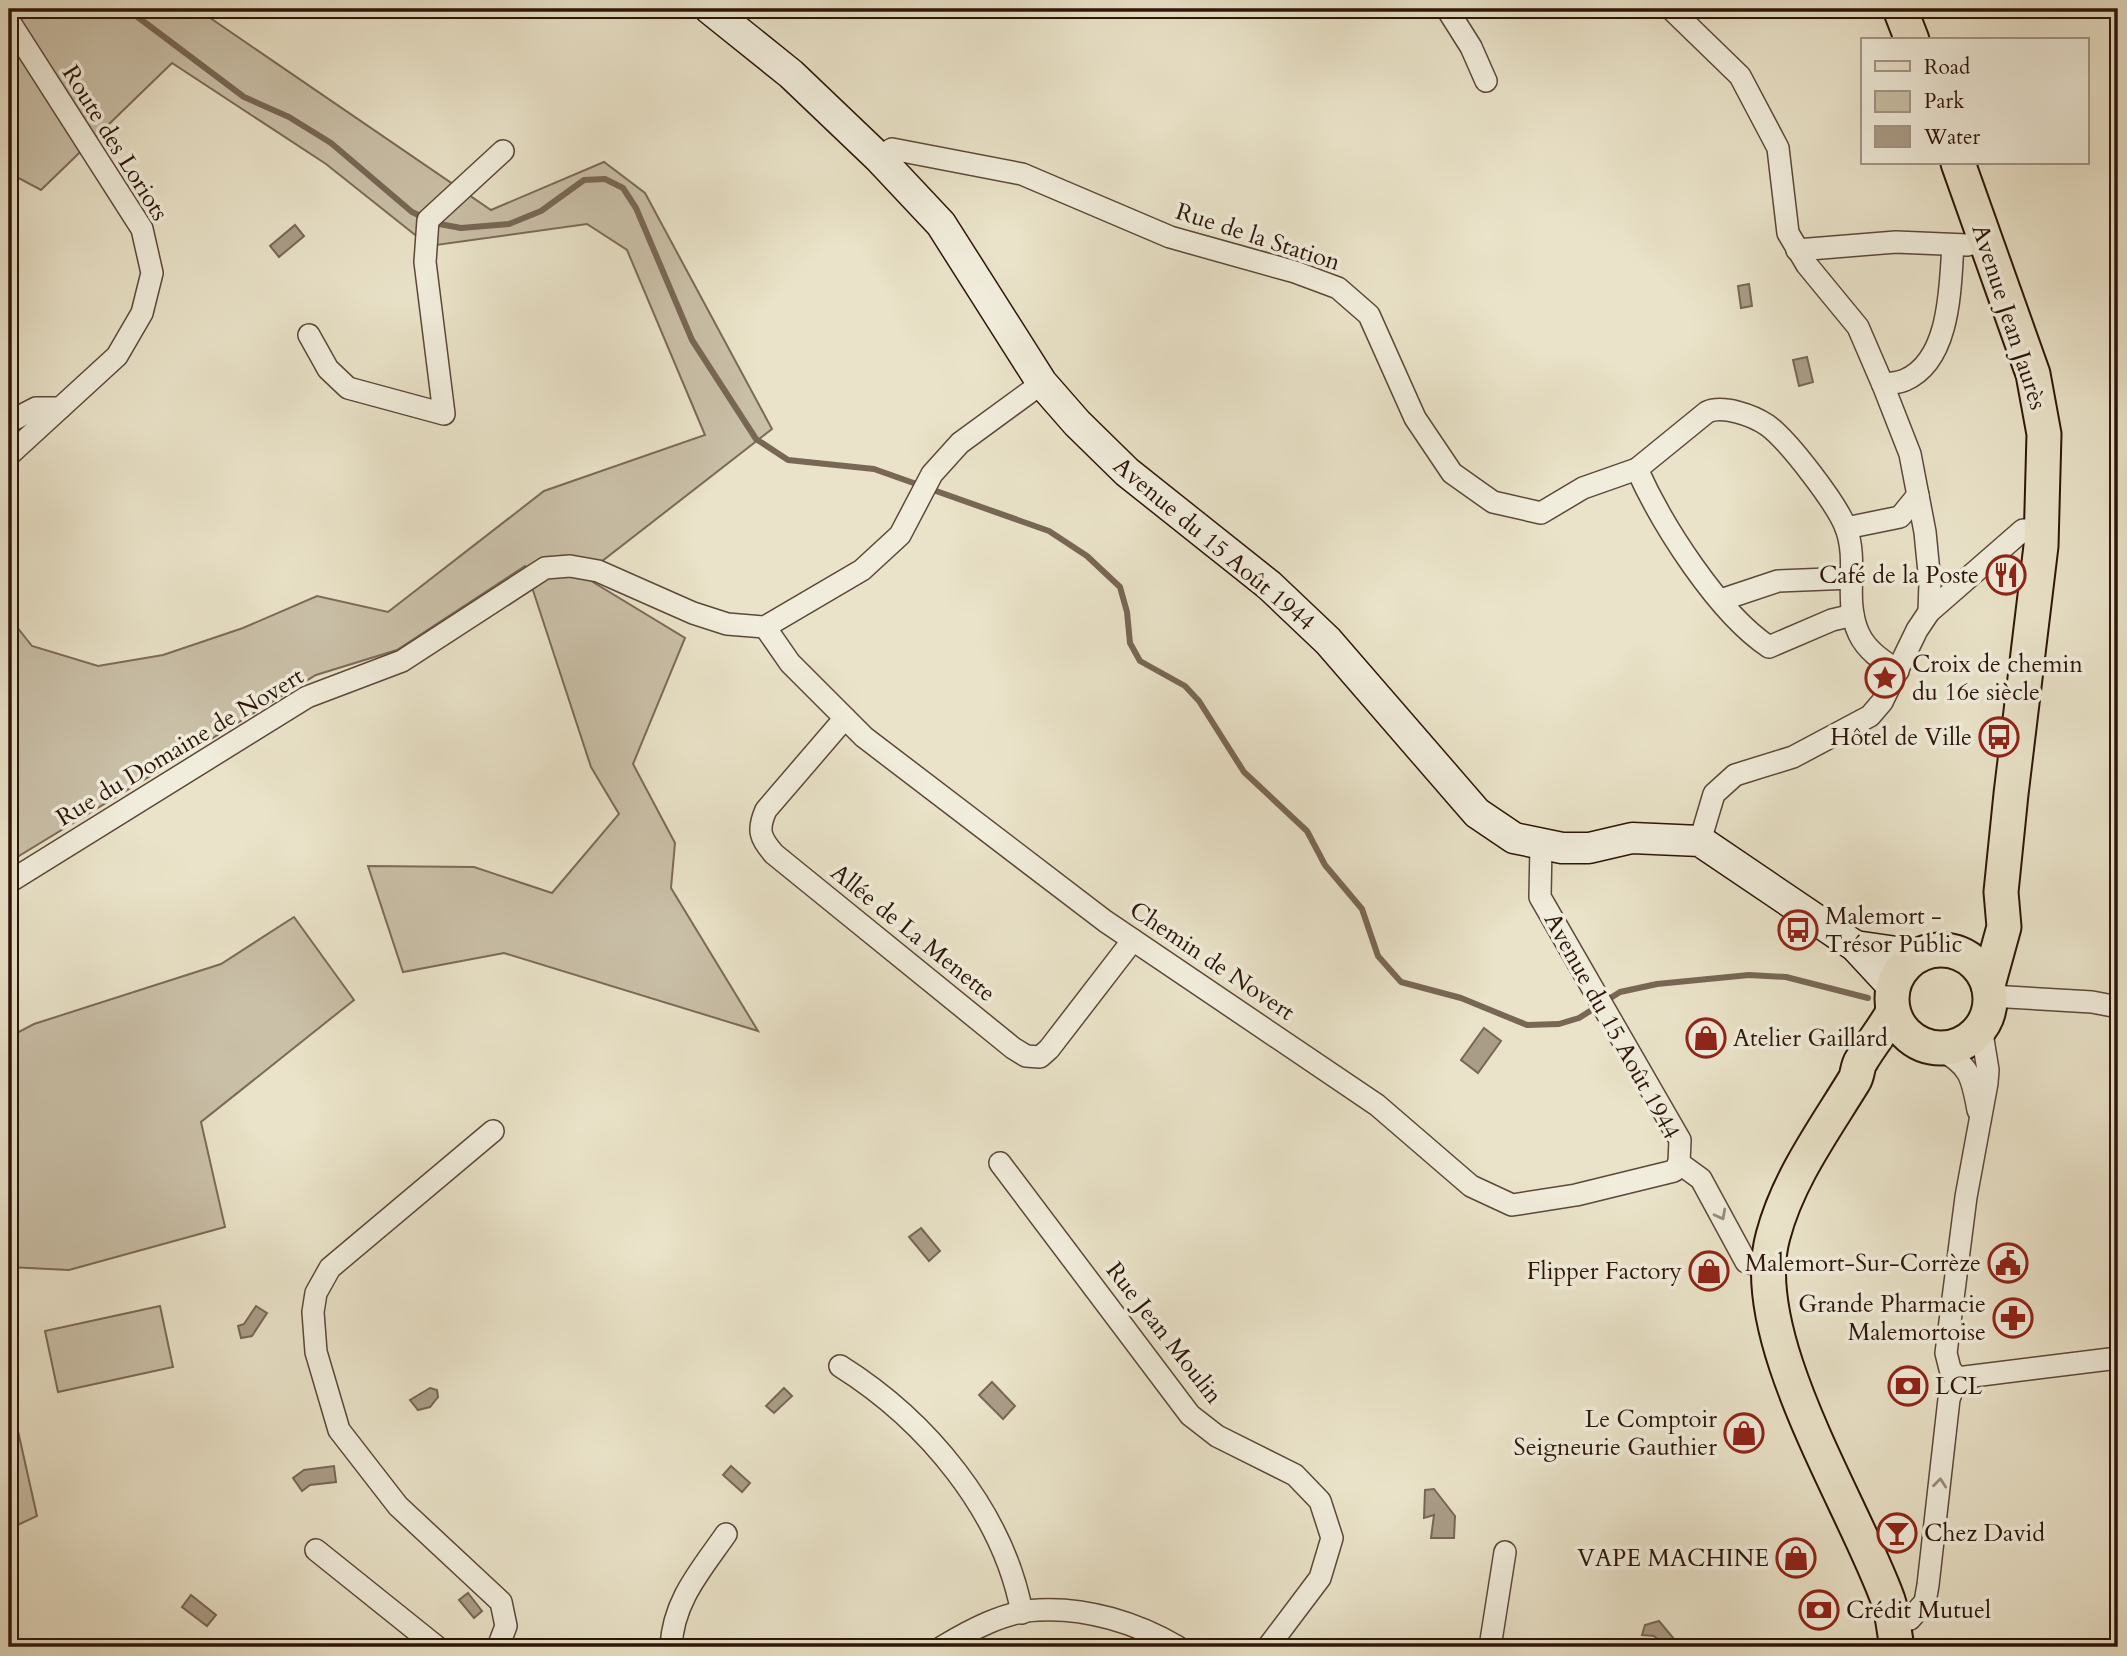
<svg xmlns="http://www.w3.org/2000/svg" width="2127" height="1656" viewBox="0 0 2127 1656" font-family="Cardo,serif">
	<rect width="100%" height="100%" fill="#eae3c9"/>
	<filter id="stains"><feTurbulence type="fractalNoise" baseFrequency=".00286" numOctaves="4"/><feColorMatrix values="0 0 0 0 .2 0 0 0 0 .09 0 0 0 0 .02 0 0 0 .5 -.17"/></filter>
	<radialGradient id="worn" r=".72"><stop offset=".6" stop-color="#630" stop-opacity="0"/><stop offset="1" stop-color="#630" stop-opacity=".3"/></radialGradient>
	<!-- green -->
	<g fill="#cac0a8" stroke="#7c6a58" stroke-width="2">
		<path d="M9,9H197L491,210L604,162L645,193L772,429L583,576L685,638L633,764L675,843L671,888L758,1031L504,953L403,972L368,866L474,867L552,893L619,814L591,767L525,566L397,650L316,675L9,862V617L32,646L98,666L163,655L243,628L317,596L388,612L544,491L705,435L627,250L587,224L429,246L326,164L172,63L41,190L9,173Z"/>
		<path d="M294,917L354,1000L201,1122L225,1227L69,1270L9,1267V1037L34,1024L221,964Z"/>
		<path d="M160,1306L173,1367L58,1392L45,1331Z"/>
		<path d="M9,1391L37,1516L9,1529Z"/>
	</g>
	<!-- water -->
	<g fill="#aa9d88" stroke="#786755" stroke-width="2">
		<path d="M295,225L304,236L279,257L270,246Z"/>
		<path d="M1749,284L1752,306L1741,308L1738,286Z"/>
		<path d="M1807,357L1813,382L1799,386L1793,360Z"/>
		<path d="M1484,1028L1501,1041L1478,1073L1461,1060Z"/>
		<path d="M921,1228L940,1251L929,1261L909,1237Z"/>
		<path d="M256,1306L267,1313L252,1336L241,1338L238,1326L244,1324Z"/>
		<path d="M992,1382L1015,1406L1003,1419L979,1395Z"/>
		<path d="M430,1388L437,1390L438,1397L430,1407L418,1410L410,1400Z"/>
		<path d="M784,1388L792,1396L774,1413L766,1406Z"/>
		<path d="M334,1466L336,1482L310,1485L302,1491L293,1478L304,1470Z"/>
		<path d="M731,1466L750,1483L742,1492L723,1475Z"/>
		<path d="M1434,1489L1455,1516L1454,1538H1431L1434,1515L1424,1518L1425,1490Z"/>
		<path d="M468,1593L482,1611L474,1618L459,1600Z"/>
		<path d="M191,1595L216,1615L207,1626L182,1607Z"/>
		<path d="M1659,1621L1674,1639L1670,1647H1666L1654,1636L1642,1635L1645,1625Z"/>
	</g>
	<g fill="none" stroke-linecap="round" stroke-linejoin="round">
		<!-- stream -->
		<g stroke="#786755" stroke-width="6">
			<path d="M127,9L244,97L289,117L331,143L412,212L425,218"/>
			<path d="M434,223L461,228L509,224L541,211L584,180L605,179L623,188L636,208L692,340L756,439L788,460L874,469L1049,531L1087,556L1120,587L1127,612L1130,643L1140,661L1185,686L1199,701L1244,772L1307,831L1325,865L1362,909L1378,956L1401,982L1461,998L1527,1025L1559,1024L1579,1018L1620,992L1657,984L1749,975L1786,977L1868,998"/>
		</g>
		<!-- minor casing -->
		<g stroke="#5c4839" stroke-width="24">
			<g id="minor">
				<path d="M1447,9L1471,47L1486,81"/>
				<path d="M1671,9L1740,76L1778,148L1788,233L1807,265L1858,327L1883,385L1910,454L1925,532L1930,583L1929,612"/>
				<path d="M9,21L142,229L152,273L142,313L117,356L9,455"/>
				<path d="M879,158L892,149L1022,174L1170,237L1295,272L1338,288L1369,315L1415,418L1452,473L1493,502L1541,513L1583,488L1637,469L1707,412C1723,405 1752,415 1767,425C1788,440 1837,504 1846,528C1859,563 1843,600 1859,634C1867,651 1883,661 1898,671"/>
				<path d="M1797,250L1896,242L1967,245L1984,241"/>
				<path d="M309,335L328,369L348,388L444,414L425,262L428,220L503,151"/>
				<path d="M1883,385C1890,383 1898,383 1905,380C1951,360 1950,286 1953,245"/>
				<path d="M9,422L36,408H60"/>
				<path d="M1637,469C1662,525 1718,613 1769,647L1832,620L1853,615"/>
				<path d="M1846,528L1900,517L1918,495"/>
				<path d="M1721,600L1778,581L1852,578"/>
				<path d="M765,627L790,663L864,737L1105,921L1377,1105L1471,1186L1512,1205L1576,1195L1674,1171L1679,1163"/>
				<path d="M845,718L766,810C757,830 760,838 774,854L1013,1048L1026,1056L1040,1057L1049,1049L1133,940"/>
				<path d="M1700,841L1714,794L1735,775L1793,757L1870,716L1882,702L1917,630L1929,612L2023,530H2042"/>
				<path d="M1541,845L1540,897L1680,1140L1679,1163"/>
				<path d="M9,882L307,697L402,661L545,568L570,566L598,571L693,613L727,624L765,627L862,570L900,535L932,474L960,443L1042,383"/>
				<path d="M1990,996L2092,1002L2118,1007"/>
				<path d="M1939,1049C1970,1065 1972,1077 1978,1110"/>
				<path d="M493,1131L330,1268L316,1293L313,1312L316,1352L339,1430L398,1506L501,1602L506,1626L498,1647"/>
				<path d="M1000,1163L1190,1415L1217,1436L1295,1475L1320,1501L1332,1538L1320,1578L1268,1647"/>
				<path d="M1679,1163L1701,1179L1746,1262L1768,1268"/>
				<path d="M840,1366C926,1420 1003,1511 1022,1613"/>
				<path d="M1957,1378L1950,1369L1946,1353L1966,1197L1987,1083L1988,1070L1981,1027"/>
				<path d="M1957,1378L2118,1358"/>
				<path d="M316,1550L437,1647"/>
				<path d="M1910,1619L1925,1602L1928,1585L1949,1399L1957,1378"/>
				<path d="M671,1647C673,1601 701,1570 726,1534"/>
				<path d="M942,1647C969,1631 1005,1611 1038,1610C1086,1607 1137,1623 1178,1647"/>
				<path d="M1490,1647L1505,1552"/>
			</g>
		</g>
		<!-- secondary casing -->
		<g stroke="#2d1509" stroke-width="33">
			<g id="secondary">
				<path d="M710,9L791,74L879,158L941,224L1042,383L1077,423L1127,472L1269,585L1328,641L1477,813L1514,838L1562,848H1589L1632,838L1700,841L1855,946L1893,987"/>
				<path d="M1855,946L1917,955"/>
			</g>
		</g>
		<!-- primary casing -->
		<g stroke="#2d1509" stroke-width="37">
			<g id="primary">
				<path d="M1900,9L1912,40"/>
				<path d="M1958,163L2033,374L2044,434L2041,546L2011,794L2001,892L2004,927L1988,985"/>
				<circle cx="1941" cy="999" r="49"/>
				<path d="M1893,1012C1883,1030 1871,1044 1861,1061C1857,1067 1858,1075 1854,1081C1824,1130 1788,1179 1773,1236C1745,1337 1853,1503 1888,1600C1893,1615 1894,1632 1897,1647"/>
			</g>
		</g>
		<!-- minor -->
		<use href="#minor" stroke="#f1eddc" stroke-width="21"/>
		<!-- secondary -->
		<use href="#secondary" stroke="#f1eddc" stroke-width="30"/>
		<!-- primary -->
		<use href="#primary" stroke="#eae3c9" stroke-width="33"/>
	</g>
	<!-- one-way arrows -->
	<defs><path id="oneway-chevron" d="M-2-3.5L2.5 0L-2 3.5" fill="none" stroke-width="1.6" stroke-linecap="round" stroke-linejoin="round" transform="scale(1.75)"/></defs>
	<g stroke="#998c7d">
		<use href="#oneway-chevron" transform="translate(1721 1215) rotate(62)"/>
		<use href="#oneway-chevron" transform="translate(1940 1483) rotate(-84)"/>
	</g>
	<!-- icons -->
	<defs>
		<g id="restaurant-ring" transform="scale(2.0125)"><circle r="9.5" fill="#f1eddc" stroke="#8f2418" stroke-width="1.5"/><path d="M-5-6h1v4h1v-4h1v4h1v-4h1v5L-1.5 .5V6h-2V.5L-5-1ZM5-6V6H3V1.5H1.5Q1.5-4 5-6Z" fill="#8f2418"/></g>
		<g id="sight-ring" transform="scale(2.0125)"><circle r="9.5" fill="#f1eddc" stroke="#8f2418" stroke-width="1.5"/><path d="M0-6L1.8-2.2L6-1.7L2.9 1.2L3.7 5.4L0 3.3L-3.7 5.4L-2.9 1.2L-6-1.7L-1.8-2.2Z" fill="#8f2418"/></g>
		<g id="bus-ring" transform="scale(2.0125)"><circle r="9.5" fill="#f1eddc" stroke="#8f2418" stroke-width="1.5"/><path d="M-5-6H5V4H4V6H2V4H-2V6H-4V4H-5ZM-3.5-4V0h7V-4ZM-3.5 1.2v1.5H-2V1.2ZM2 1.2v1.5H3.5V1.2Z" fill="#8f2418"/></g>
		<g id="shop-ring" transform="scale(2.0125)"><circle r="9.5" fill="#f1eddc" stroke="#8f2418" stroke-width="1.5"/><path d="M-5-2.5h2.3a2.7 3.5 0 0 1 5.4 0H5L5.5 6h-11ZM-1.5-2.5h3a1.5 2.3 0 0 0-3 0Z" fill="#8f2418"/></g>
		<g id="civic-ring" transform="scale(2.0125)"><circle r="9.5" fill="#f1eddc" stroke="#8f2418" stroke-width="1.5"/><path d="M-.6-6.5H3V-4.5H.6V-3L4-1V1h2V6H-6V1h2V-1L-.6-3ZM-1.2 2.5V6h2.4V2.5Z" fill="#8f2418"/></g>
		<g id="pharmacy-ring" transform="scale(2.0125)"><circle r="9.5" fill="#f1eddc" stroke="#8f2418" stroke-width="1.5"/><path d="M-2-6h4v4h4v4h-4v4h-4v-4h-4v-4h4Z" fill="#8f2418"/></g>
		<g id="bank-ring" transform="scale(2.0125)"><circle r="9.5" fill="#f1eddc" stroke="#8f2418" stroke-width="1.5"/><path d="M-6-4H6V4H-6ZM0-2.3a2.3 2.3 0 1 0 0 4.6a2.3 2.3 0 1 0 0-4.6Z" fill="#8f2418"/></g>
		<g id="bar-ring" transform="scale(2.0125)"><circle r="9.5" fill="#f1eddc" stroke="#8f2418" stroke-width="1.5"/><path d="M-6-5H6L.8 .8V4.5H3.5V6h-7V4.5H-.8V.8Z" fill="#8f2418"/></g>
	</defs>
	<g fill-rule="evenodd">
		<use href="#restaurant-ring" x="2006" y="575"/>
		<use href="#sight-ring" x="1885" y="678"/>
		<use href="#bus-ring" x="1999" y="737"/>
		<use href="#bus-ring" x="1798" y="930"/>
		<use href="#shop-ring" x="1706" y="1038"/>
		<use href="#civic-ring" x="2008" y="1263"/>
		<use href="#shop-ring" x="1709" y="1271"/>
		<use href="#pharmacy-ring" x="2013" y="1318"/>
		<use href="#bank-ring" x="1908" y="1386"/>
		<use href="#shop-ring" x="1744" y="1433"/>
		<use href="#bar-ring" x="1897" y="1533"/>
		<use href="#shop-ring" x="1796" y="1558"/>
		<use href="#bank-ring" x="1819" y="1610"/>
	</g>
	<g text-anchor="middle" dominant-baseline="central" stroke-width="7" stroke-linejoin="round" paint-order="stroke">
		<!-- street labels -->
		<g font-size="24" fill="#2d1509" stroke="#f1eddc">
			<text transform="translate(115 143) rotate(58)">Route des Loriots</text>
			<text transform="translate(1258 237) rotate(18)">Rue de la Station</text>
			<text transform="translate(2009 317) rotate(72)">Avenue Jean Jaurès</text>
			<text transform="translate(1214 544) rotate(40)">Avenue du 15 Août 1944</text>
			<text transform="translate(180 747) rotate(-31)">Rue du Domaine de Novert</text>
			<text transform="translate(913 933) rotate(39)">Allée de La Menette</text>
			<text transform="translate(1212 961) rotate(34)">Chemin de Novert</text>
			<text transform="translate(1612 1026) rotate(61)">Avenue du 15 Août 1944</text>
			<text transform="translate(1164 1333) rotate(52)">Rue Jean Moulin</text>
		</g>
		<!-- poi labels -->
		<g font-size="24" fill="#2d1509" stroke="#f1eddc" text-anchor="end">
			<text x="1979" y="575">Café de la Poste</text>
			<text x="1912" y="664" text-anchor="start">Croix de chemin<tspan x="1912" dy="28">du 16e siècle</tspan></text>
			<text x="1972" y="737">Hôtel de Ville</text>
			<text x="1825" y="916" text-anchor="start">Malemort -<tspan x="1825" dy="28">Trésor Public</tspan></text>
			<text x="1733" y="1038" text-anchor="start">Atelier Gaillard</text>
			<text x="1981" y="1263">Malemort-Sur-Corrèze</text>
			<text x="1682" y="1271">Flipper Factory</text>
			<text x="1986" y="1304">Grande Pharmacie<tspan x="1986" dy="28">Malemortoise</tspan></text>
			<text x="1935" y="1386" text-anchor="start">LCL</text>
			<text x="1717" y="1419">Le Comptoir<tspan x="1717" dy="28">Seigneurie Gauthier</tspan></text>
			<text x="1924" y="1533" text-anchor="start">Chez David</text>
			<text x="1769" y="1558">VAPE MACHINE</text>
			<text x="1846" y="1610" text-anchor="start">Crédit Mutuel</text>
		</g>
	</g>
	<!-- margin -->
	<rect width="2127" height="1656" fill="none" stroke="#eae3c9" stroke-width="35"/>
	<rect x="10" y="10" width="2106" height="1635" fill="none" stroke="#2d1509" stroke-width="3.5"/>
	<rect x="18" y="18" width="2092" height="1621" fill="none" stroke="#2d1509" stroke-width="2"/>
	<!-- legend -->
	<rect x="1861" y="38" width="228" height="126" fill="#f1eddc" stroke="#a39788" stroke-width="2"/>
	<rect x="1875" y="61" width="35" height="10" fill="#eae3c9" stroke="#a39788" stroke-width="2"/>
	<text x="1924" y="74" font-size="21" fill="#2d1509">Road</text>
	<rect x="1875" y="91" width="35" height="21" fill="#cac0a8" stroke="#a39788" stroke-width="2"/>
	<text x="1924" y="108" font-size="21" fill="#2d1509">Park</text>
	<rect x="1875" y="126" width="35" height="21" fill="#aa9d88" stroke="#a39788" stroke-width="2"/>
	<text x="1924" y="144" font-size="21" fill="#2d1509">Water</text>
	<rect width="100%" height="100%" filter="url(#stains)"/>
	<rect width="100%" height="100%" fill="url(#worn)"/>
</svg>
